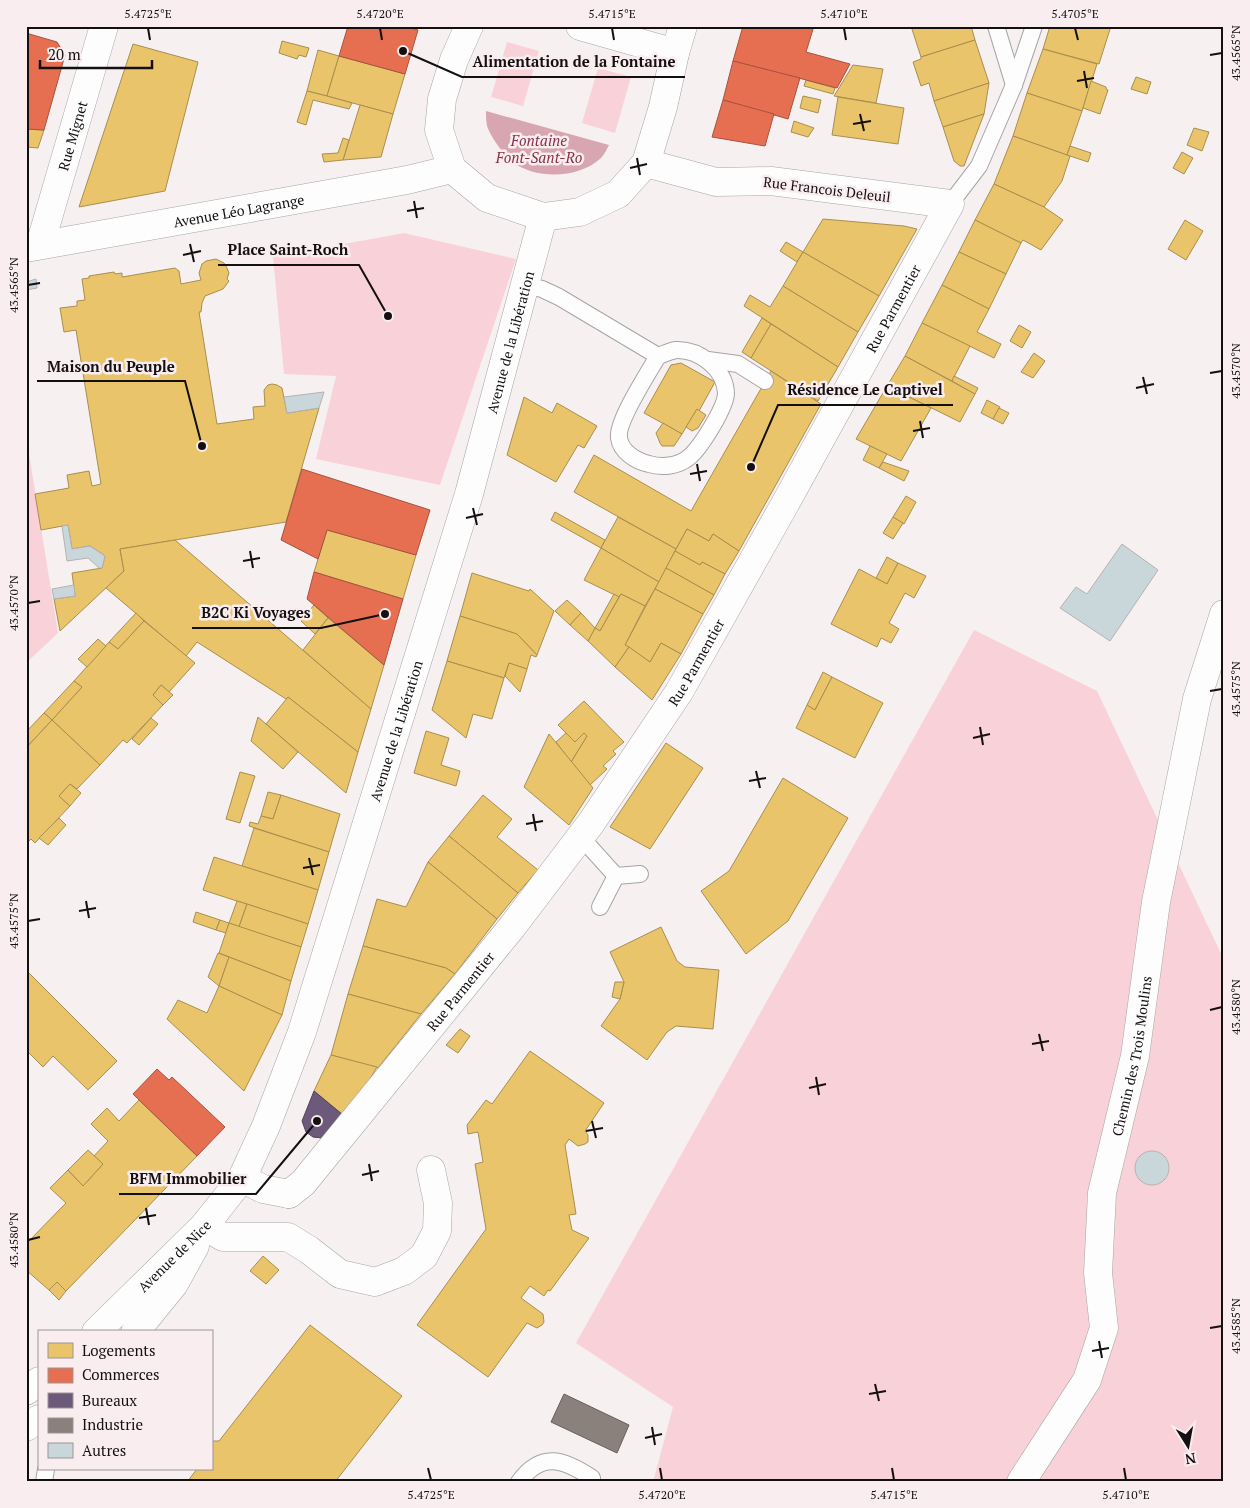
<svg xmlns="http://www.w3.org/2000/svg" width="1250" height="1508" viewBox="0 0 1250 1508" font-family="'PT Serif',serif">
	<rect width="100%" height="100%" fill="#f6f0f1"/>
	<!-- green -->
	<g fill="#f9d1d9">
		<path d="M507,42L539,51L523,106L491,97Z"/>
		<path d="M598,68L631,77L615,133L582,123Z"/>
		<path d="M404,233L516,259L440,485L316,459L336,376L284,374L273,257Z"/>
		<path d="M26,435L58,633L26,663Z"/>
		<path d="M974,630L1097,691L1224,960V1482H653L673,1407L576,1343Z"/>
	</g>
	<!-- water -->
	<path fill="#d7a6b1" d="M486,111L609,145C607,149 604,155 601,158C580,178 538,180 514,163C505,157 490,136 487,126C486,121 486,115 486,111Z"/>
	<!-- homes -->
	<g fill="#e9c46a" stroke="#a98e4f">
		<path d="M911,26H971L975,40L921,57Z"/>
		<path d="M1050,26H1111L1099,64L1043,49Z"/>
		<path d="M975,40L989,83L934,101L929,83L921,86L913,62L921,59V57Z"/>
		<path d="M282,41L309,48L306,57L299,55L297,59L279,53Z"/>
		<path d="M133,44L198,62L165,191L79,207Z"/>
		<path d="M1043,49L1097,64L1082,111L1027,93Z"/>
		<path d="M318,50L339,56L327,96L307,91Z"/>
		<path d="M339,56L405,74L393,114L327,96Z"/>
		<path d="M853,65L883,69L876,103L834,96Z"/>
		<path d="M1136,77L1151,82L1147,94L1131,89Z"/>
		<path d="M806,80L835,88L833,94L804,86Z"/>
		<path d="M1091,81L1106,87V89L1108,90L1100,114L1083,108Z"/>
		<path d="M989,83L984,114L943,127L934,101Z"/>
		<path d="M307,91L327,96L352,103L349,109L313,100L306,125L297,122Z"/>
		<path d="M1027,93L1082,111L1067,155L1013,136Z"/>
		<path d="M803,96L821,100L818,113L800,108Z"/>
		<path d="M838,97L904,108L898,144L832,135Z"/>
		<path d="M360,105L393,114L381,157L343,160Z"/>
		<path d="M984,114L964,166H960L954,161L943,127Z"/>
		<path d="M794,121L814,128L808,137L791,132Z"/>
		<path d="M1194,128L1209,132L1202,151L1187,145Z"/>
		<path d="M26,129L44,130L38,148L26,147Z"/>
		<path d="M1013,136L1070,156L1062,181L1044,207L994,184Z"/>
		<path d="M343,138L349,140L343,160L324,162L322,154L338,153Z"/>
		<path d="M1070,146L1091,153L1088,162L1067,155Z"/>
		<path d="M1182,152L1193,158L1184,174L1173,168Z"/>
		<path d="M994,184L1044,207L1063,220L1041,250L1023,240L1021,243L975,220Z"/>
		<path d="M823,219L904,226L917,229L879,296L803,252Z"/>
		<path d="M975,220L1021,243L1006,274L959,252Z"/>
		<path d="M1185,220L1203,231L1186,260L1168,249Z"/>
		<path d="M786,242L803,252L797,262L780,251Z"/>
		<path d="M803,252L879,296L858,332L783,286Z"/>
		<path d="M959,252L1006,274L989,309L942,285Z"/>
		<path d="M216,259L224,263L227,268L229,273L227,279L229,281L223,289L205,296L202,303L201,312H199L217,424L254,419L253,407L265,406L264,390L268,385L272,384L277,385L282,388L287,413L319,408L286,522L120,549L124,571L60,631L54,599L75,596L72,573L102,568L105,556L90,546L72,549L68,525L41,530L35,494L69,488L67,475L89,471L92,486L101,484L76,330L64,332L60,308L77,306V301L85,300L82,279L89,278V276L114,272L115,274L122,273V277L175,268L179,271L181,284L201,280L199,273L202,264L206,261Z"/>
		<path d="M942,285L989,309L977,332L1001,344L994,358L922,323Z"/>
		<path d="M783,286L858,332L838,367L744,306L750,295L770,307Z"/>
		<path d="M762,318L771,324L751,358L742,352Z"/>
		<path d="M922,323L970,346L952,381L905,356Z"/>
		<path d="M771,324L838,367L818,401L751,358Z"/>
		<path d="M1019,325L1031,332L1022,348L1010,341Z"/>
		<path d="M1034,353L1045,361L1033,378L1021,372Z"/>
		<path d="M905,356L975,394L960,422L887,386Z"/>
		<path d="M681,363L715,382L699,411L697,409L682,434L644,413L671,365Z"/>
		<path d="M771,371L821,404L739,551L713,534L709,541L687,529L676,549L574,492L594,455L691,511Z"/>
		<path d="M954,376L978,388L975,394L952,381Z"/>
		<path d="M887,386L931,408L901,461L856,439Z"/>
		<path d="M524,397L552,413L557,403L597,426L584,448L578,445L556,482L507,455Z"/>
		<path d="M987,400L1000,407L993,419L981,413Z"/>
		<path d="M999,408L1009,413L1003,424L993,419Z"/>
		<path d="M697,409L706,415L698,428L692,431L686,427Z"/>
		<path d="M663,423L682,434L674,446H662L660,443L656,433Z"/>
		<path d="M870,446L887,454L879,468L863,460Z"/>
		<path d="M883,462L909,471L904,481L879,468Z"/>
		<path d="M906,496L916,502L904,524L893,517Z"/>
		<path d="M555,512L605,540L601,548L551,520Z"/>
		<path d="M618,517L676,549L659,582L601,548Z"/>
		<path d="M893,517L903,523L893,539L883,533Z"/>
		<path d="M687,529L709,541L713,534L739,551L725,574L702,562L700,565L675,551Z"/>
		<path d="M327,530L416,555L403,599L314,572Z"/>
		<path d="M175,540L371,709L358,752L288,697L286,699L197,642L186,656L106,588L124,571L120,549Z"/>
		<path d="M601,548L659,582L645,606L621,594L619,597L584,580Z"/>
		<path d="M675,551L700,565L702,562L725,574L714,595L666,568Z"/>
		<path d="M887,557L898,563L887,584L876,578Z"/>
		<path d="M898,563L926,576L914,598L905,593L889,623L899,629L891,643L881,638L877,647L831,624L859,569L887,584Z"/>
		<path d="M666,568L714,595L703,614L655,589Z"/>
		<path d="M472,573L529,591L530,589L554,611L537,655L517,634L460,616Z"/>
		<path d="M655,589L703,614L681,654L661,643L650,662L625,645Z"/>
		<path d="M614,594L619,597L600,631L595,628Z"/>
		<path d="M621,594L645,606L625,645L629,647L615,667L588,641L595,628L600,631Z"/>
		<path d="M567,600L581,613L570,625L555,611Z"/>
		<path d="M314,605L328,618L315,634L301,621Z"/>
		<path d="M136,613L144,621L118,649L109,642Z"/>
		<path d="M581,613L595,628L588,641L570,625Z"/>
		<path d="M460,616L517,634L537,655L536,657L531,655L527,669L509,663L504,678L447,661Z"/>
		<path d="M328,618L384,665L371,709L303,650Z"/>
		<path d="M144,621L195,663L169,692L161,685L153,695L163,705L127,743L123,740L100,765L52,720L82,687L74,681L109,642L118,649Z"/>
		<path d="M98,639L106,646L87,667L78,659Z"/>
		<path d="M661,643L681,654L652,700L615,667L629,647L650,662Z"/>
		<path d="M447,661L504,678L492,719L473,714L466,738L432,710Z"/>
		<path d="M509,663L527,669L520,692L505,676Z"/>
		<path d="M823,672L832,677L815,710L807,705Z"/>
		<path d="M832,677L883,703L855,758L796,728L807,705L815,710Z"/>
		<path d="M74,681L82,687L52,720L44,713Z"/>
		<path d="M161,685L173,695L163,705L153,695Z"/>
		<path d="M288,697L358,752L346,793L266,724Z"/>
		<path d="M584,701L624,742L613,751L616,754L603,766L607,769L590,785L571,762L587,736L584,733L575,742L558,725Z"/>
		<path d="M44,713L52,720L26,748V732Z"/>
		<path d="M258,717L298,752L283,769L251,741Z"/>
		<path d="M151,718L158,724L139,745L132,739Z"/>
		<path d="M52,720L100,765L77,789L70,784L59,796L70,806L35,843L31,839L26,844V748Z"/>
		<path d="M426,731L449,738L441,765L460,771L456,786L414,773Z"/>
		<path d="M566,733L575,742L584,733L587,736L571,762L556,742Z"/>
		<path d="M549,734L593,788L569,825L524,787Z"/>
		<path d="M666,743L703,768L650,849L610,827Z"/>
		<path d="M240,772L255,776L240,823L226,819Z"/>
		<path d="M783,778L848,818L788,921L746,954L701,891L729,871Z"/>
		<path d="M70,784L81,793L70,806L59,796Z"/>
		<path d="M268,792L281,795L273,819L261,816Z"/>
		<path d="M281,795L340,814L329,852L249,826L250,822L258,824L261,816L273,819Z"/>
		<path d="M483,795L512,819L497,837L538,870L518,893L449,836Z"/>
		<path d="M59,818L66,825L48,845L39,838Z"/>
		<path d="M254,828L329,852L318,890L242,866Z"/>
		<path d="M449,836L518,893L497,919L428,862Z"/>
		<path d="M214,857L318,890L308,924L203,890Z"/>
		<path d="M428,862L497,919L455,974L446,968L363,946L377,899L406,907Z"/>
		<path d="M237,901L247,904L239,927L229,923Z"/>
		<path d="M247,904L308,924L301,947L239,927Z"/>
		<path d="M196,912L220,920L216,930L193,922Z"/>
		<path d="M220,920L229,923L226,933L216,930Z"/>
		<path d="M229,923L301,947L291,981L219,953Z"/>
		<path d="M661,927L677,961L685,967L719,970L713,1029L676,1026L667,1032L647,1060L601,1026L620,999L624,982L610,952Z"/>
		<path d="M363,946L446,968L455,974L421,1014L348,994Z"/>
		<path d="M218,953L229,957L219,986L208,977Z"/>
		<path d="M229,957L291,981L282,1015L219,986Z"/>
		<path d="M26,970L117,1061L88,1090L53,1056L43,1067L28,1052L26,1053Z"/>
		<path d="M615,982H624L620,999L612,997Z"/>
		<path d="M219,986L282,1015L244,1091L167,1019L178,1000L207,1013Z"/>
		<path d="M348,994L421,1014L378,1068L331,1055Z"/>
		<path d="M460,1029L470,1036L458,1053L446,1045Z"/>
		<path d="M530,1051L604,1103L585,1131L588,1135V1142L585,1144L578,1146L569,1139L565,1145L576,1214L569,1215L572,1230L589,1238L550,1291L548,1290L544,1296L530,1286L521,1298L543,1314L544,1322L542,1325L537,1328L527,1323L488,1377L417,1325L486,1229L475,1164L483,1162L478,1132L468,1134L467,1125L486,1100L492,1104Z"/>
		<path d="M331,1055L377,1067L367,1084L343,1115L314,1091Z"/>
		<path d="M139,1100L197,1156L66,1291L57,1282L49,1290L26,1270V1244L66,1203L50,1188L68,1170L83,1186L103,1164L94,1156L108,1141L91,1124L107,1108L119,1121Z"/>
		<path d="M88,1150L103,1164L83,1186L68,1170Z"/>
		<path d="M263,1256L279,1270L266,1284L250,1271Z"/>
		<path d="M57,1282L66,1291L59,1300L49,1290Z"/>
		<path d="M310,1325L402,1396L335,1482H187L197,1469H211V1441H219Z"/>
	</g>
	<!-- shops -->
	<g fill="#e76f51" stroke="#a8523e">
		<path d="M348,26H403L418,30L405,74L339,56Z"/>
		<path d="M743,26H814L806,52L850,64L837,88L733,61Z"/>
		<path d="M26,33L57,42L65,55L44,130L26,129Z"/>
		<path d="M733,61L800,78L788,119L723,100Z"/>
		<path d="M723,100L774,114L765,146L712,137Z"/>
		<path d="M302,469L430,510L416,555L327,530L318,559L281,540Z"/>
		<path d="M314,572L403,599L384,665L307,599Z"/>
		<path d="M157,1069L169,1080L172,1077L225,1127L197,1156L133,1094Z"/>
	</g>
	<!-- offices -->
	<path fill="#6d597a" stroke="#52435a" d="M314,1091L343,1115L322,1138L313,1137L306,1132L302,1121Z"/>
	<!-- industry -->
	<path fill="#8a817c" stroke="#675f5c" d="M564,1394L629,1425L617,1453L551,1422Z"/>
	<!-- building -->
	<g fill="#c9d7db" stroke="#b3b2b3">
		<path d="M36,279L37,288L26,290V282Z"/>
		<path d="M324,392L319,408L287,413L284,397Z"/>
		<path d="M68,525L72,549L90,546L105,556L102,568H99L88,558L67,561L62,526Z"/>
		<path d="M1122,544L1158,570L1110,641L1060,608L1076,587L1087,594Z"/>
		<path d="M74,585L75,596L54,599L52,589Z"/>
		<circle cx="1152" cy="1168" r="17"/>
	</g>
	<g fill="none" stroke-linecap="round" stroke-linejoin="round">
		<!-- service casing -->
		<g stroke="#a8a4a5" stroke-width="18">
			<g id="service">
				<path d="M996,26L1014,85"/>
				<path d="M950,204L979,166L1014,85L1034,26"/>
				<path d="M525,285L542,289L559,297L658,356C649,372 616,422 619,438C621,452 636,461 649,464C662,468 678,466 688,458C700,449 726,407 726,393C725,369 699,349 676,350C670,351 664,354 658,356"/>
				<path d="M708,360L738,364L765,381"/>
				<path d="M580,836L616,876L600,907"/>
				<path d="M616,876L640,874"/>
				<path d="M44,1482L46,1469"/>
				<path d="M519,1482C542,1450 565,1460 592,1478"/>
			</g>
		</g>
		<!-- minor casing -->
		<g stroke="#a8a4a5" stroke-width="29">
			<g id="minor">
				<path id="s1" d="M40,245L104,26"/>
				<path d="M242,1178L263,1189L289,1194"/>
				<path id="s2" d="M289,1194L303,1183L512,927L591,823L679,692L785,504L950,204L771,181L716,182L646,163"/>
				<path d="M204,1226L223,1237H288L309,1250L340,1274L375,1282L404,1271L424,1256L437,1231L438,1203L431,1170"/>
				<path id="s3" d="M1021,1482L1087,1380L1104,1328L1098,1273L1102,1193L1135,1056L1156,902L1197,699L1224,614"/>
			</g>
		</g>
		<!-- tertiary casing -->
		<g stroke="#a8a4a5" stroke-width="29">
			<g id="tertiary">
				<path id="s4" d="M26,248L407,180L452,169"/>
			</g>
		</g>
		<!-- secondary casing -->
		<g stroke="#a8a4a5" stroke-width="29">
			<g id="secondary">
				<path d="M469,26L454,60L442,99L439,130L452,169L487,198L543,217L580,212L618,194L646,163L663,107L675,53L683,26"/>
				<path d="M580,26L675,53"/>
				<path id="s5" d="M96,1332L204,1226L242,1178L266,1126L302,1032L469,494L543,217"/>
				<path d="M135,1332L174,1284L195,1246"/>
				<path d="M26,1391L39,1381"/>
				<path d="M26,1427L39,1419"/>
			</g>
		</g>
		<!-- service -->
		<use href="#service" stroke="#fefdfd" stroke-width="16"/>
		<!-- minor -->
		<use href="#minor" stroke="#fefdfd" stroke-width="28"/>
		<!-- tertiary -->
		<use href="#tertiary" stroke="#fefdfd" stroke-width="28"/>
		<!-- secondary -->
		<use href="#secondary" stroke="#fefdfd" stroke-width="28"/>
	</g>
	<!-- ticks -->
	<path fill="none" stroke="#141011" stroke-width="2" d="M148,28L150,40M380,28L382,40M612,28L614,40M844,28L846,40M1075,28L1078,40M1210,55L1222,53M1084,71L1087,88M1077,81L1094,78M860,114L864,131M853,124L871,121M637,158L640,175M630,168L647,164M414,201L417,218M407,211L424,208M190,244L194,262M183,255L201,251M28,285L40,283M1210,373L1222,371M1143,377L1147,394M1136,388L1154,384M920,421L923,438M913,431L930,428M697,464L700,481M690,474L707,471M473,508L477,525M466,518L483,514M250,551L253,568M243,561L260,558M28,603L40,601M1210,691L1222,689M980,727L983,745M973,738L990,734M756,771L760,788M749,781L766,778M533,814L536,831M526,824L543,821M309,858L313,875M303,868L320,865M86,901L89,918M79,911L96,908M28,921L40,919M1210,1010L1222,1007M1039,1034L1043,1051M1032,1044L1049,1041M816,1077L819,1095M809,1088L826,1084M592,1121L596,1138M586,1131L603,1128M369,1164L372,1181M362,1175L379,1171M146,1208L149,1225M139,1218L156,1215M28,1240L40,1237M1210,1328L1222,1326M1099,1341L1102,1358M1092,1351L1109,1348M875,1384L879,1401M869,1394L886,1391M652,1427L655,1445M645,1438L662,1434M428,1468L431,1480M660,1468L662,1480M892,1468L894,1480M1124,1468L1126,1480"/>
	<g text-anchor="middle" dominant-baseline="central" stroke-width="5" stroke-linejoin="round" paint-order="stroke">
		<!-- street labels -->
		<g font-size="14" fill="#141011" stroke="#f9edef">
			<text stroke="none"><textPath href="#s1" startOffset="114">Rue Mignet</textPath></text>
			<text transform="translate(827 189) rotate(7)">Rue Francois Deleuil</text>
			<text stroke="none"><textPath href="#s4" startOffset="216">Avenue Léo Lagrange</textPath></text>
			<text stroke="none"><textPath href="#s2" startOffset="1076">Rue Parmentier</textPath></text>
			<text stroke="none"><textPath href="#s5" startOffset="1091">Avenue de la Libération</textPath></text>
			<text stroke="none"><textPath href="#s2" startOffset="671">Rue Parmentier</textPath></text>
			<text stroke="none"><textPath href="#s5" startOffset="686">Avenue de la Libération</textPath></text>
			<text stroke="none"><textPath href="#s2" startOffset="266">Rue Parmentier</textPath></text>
			<text stroke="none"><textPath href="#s3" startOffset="452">Chemin des Trois Moulins</textPath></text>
			<text stroke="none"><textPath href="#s5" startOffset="109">Avenue de Nice</textPath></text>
		</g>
		<!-- water labels -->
		<g font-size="15" font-style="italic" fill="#85324b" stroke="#f9edef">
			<text x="539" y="140">Fontaine<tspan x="539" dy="17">Font-Sant-Ro</tspan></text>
		</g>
	</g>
	<!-- callouts -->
	<path fill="none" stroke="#141011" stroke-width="2" d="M403 51L462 77H685M388 316L359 265H218M202 446L185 381H37M751 467L778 405H953M385 614L321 628H192M317 1121L256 1194H119"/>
	<g fill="#141011" stroke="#f9edef" stroke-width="2">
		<circle cx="403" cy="51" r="5"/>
		<circle cx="388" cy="316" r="5"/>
		<circle cx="202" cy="446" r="5"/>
		<circle cx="751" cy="467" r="5"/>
		<circle cx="385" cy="614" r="5"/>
		<circle cx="317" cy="1121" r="5"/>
	</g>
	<g font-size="15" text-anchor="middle" font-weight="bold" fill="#141011" stroke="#f9edef" stroke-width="5" stroke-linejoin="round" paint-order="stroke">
		<text x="574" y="67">Alimentation de la Fontaine</text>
		<text x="288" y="255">Place Saint-Roch</text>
		<text x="111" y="372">Maison du Peuple</text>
		<text x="865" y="395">Résidence Le Captivel</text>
		<text x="256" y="618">B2C Ki Voyages</text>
		<text x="188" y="1184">BFM Immobilier</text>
	</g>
	<!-- border -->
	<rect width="1250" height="1508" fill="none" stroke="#f9edef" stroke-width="55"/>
	<!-- legend -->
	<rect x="38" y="1330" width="175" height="140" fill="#f9edef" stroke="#9d9596"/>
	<rect x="48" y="1343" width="25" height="15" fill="#e9c46a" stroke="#9d9596"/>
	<text x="82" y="1356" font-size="15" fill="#141011">Logements</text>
	<rect x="48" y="1368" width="25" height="15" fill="#e76f51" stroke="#9d9596"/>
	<text x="82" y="1380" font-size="15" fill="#141011">Commerces</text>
	<rect x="48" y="1393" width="25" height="15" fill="#6d597a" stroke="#9d9596"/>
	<text x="82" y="1406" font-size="15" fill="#141011">Bureaux</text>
	<rect x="48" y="1418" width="25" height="15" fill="#8a817c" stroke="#9d9596"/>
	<text x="82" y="1430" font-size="15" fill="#141011">Industrie</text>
	<rect x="48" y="1443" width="25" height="15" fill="#c9d7db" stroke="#9d9596"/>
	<text x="82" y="1456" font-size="15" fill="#141011">Autres</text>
	<!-- north arrow -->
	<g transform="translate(1188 1446) rotate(169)" stroke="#f9edef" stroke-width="4" paint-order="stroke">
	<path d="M0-4L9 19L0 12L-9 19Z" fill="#141011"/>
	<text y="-8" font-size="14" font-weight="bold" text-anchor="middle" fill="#141011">N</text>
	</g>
	<!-- scale -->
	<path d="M40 60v8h112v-8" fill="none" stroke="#141011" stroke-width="2.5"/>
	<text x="48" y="60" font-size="15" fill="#141011" stroke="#f9edef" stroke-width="4" paint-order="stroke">20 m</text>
	<rect x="28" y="28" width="1194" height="1452" fill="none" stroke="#141011" stroke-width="2"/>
	<g font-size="12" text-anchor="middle" fill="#141011">
		<text x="148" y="18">5.4725°E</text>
		<text x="380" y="18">5.4720°E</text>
		<text x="612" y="18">5.4715°E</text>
		<text x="844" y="18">5.4710°E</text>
		<text x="1075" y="18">5.4705°E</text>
		<text transform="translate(1236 53) rotate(-90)" y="4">43.4565°N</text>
		<text transform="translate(14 285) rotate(-90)" y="4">43.4565°N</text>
		<text transform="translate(1236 371) rotate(-90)" y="4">43.4570°N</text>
		<text transform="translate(14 603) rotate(-90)" y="4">43.4570°N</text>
		<text transform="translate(1236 689) rotate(-90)" y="4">43.4575°N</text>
		<text transform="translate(14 921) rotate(-90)" y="4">43.4575°N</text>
		<text transform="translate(1236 1007) rotate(-90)" y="4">43.4580°N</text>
		<text transform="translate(14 1240) rotate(-90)" y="4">43.4580°N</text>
		<text transform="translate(1236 1326) rotate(-90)" y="4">43.4585°N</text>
		<text x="431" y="1499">5.4725°E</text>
		<text x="662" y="1499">5.4720°E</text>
		<text x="894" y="1499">5.4715°E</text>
		<text x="1126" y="1499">5.4710°E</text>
	</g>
</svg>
